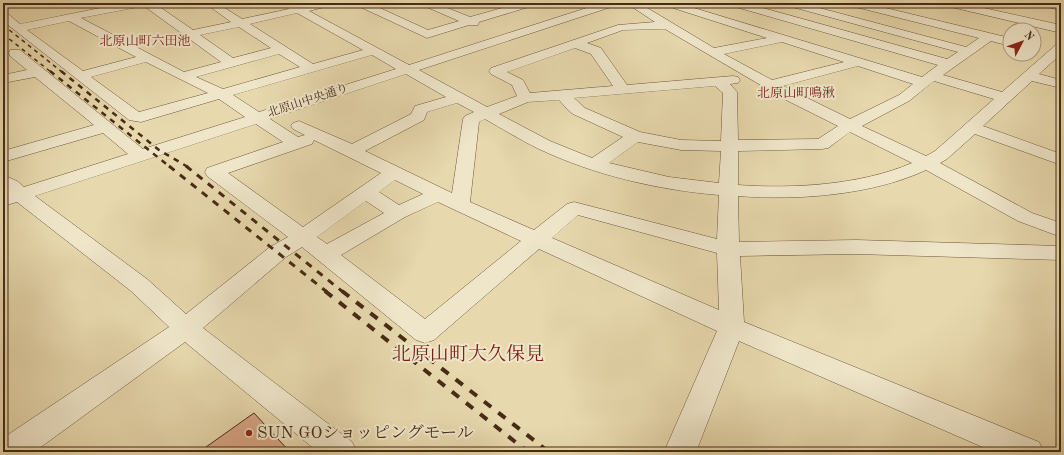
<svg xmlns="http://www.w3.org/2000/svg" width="1064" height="455" viewBox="0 0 1064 455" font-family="'Old Standard TT','Noto Serif JP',serif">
	<rect width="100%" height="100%" fill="#e7d8ad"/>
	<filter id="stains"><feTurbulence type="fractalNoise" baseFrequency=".005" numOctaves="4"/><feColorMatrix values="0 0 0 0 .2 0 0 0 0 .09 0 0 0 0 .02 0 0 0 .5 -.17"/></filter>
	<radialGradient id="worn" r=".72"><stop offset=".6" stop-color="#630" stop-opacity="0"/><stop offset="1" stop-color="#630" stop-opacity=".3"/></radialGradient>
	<!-- building -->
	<path fill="#daa686" stroke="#472b15" d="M254,413L290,452H199Z"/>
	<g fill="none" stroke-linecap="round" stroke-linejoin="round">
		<!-- minor casing -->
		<g stroke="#6f563b" stroke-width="1">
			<g id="minor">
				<path d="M125,3H154L193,30L231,22L205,3H217L242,19L289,9L282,3H295L300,6L314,3H333L332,5L309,11L409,65L602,3H618L617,5L419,70L487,107L517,96L512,85L491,74L489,71L491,68L618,25L655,22L626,3H639L714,48L767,38L673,8L672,6L673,4H681L922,77L938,65L729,5L728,3H745L947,59L958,52L785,5L784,3H801L966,47L979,38L848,5L847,3H865L1010,38V46L991,41L943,75L1002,92L1057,44L1061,43V54L1039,74L1061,80V88L1032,81L983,126L1061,154V165L975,134L947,159L940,163L1032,213L1061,223V237L1018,221L926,170C873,195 796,201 738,196L739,242L856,240L1061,246V260L856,254L740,256L744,322L1039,442L1044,452H994L739,341L696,452H664L717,331L539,249L434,340L425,343L416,340L302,247L286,257L203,328L352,442L357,452H318L185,342L34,452H3V438L169,327L131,291L17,202L3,206V194L7,192L3,189V175L17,181L24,187L128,154L103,133L3,162V151L94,125L35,77L3,83V75L27,70L10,56L9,53L10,50H20L143,149L245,117L219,99L141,122L129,120L3,21V12L7,13L20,24ZM144,6L221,62L184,72L81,18ZM297,13L363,50L313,64L250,24ZM69,21L136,57L83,71L27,30ZM239,27L271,48L233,58L200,35ZM665,29L786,100L838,126L818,139L738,140L737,92L730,84L738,83L740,80L738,77L733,76L627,85L601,48L587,43L623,30ZM782,42L844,62L772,80L724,54ZM575,48L591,54L613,86L530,93L523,80L507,72ZM279,54L300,67L223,89L196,77ZM372,55L396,69L259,112L233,95ZM146,62L208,93L139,112L91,77ZM858,66L913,84L899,95L850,119L783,86ZM406,74L446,97L415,106L411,114L352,144L299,121L293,123L291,126L293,129L305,135L298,137L270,119ZM934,81L994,99L935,151L926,156L862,126L909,101ZM715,86L723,93L721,141L681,140L640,132L585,108L574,98ZM559,100L569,111L573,114L623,137L592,158L550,141L499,114L528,102ZM457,103L474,112L465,116L463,119L452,193L365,151L424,120L427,112ZM485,119C503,129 520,140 539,149C594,175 658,190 719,195L717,239L574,202L567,204L534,230L470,202L479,122ZM256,124L283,142L207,168L205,172L207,176L288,237L270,247L186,314L147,279L35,196ZM850,132L912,163C861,185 793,189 738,185V151L822,149L828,148ZM314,140L381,173L303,227L228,173L312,144ZM638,142L681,150L721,151L719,183L669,177L609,163ZM395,180L423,194L399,205L379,192ZM366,201L384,213L327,244L317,237ZM438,202L521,241L425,319L341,255L405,217ZM578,215L717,253L719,310L552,238Z"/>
				<path d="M355,3H369L428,30L459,21L422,5L421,3H435L470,17L520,3H536L535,5L479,22L478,25H469L427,38L356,5Z"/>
				<path d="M942,3H961L1061,25V33L947,6Z"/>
				<path d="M1036,3L1061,4V10L1037,5Z"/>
			</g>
		</g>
		<!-- minor -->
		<use href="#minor" fill="#efe6ca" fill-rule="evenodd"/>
		<!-- rail-far3 -->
		<g stroke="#472b15" stroke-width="1.5" stroke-dasharray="4 4" stroke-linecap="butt">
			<path d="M3,25L62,72"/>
			<path d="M3,34L51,72"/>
		</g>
		<!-- rail-far2 -->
		<g stroke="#472b15" stroke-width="2.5" stroke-dasharray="5.5 5.5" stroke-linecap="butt">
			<path d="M50,71L170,167"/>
			<path d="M61,71L159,150L188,167"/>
		</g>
		<!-- rail-far1 -->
		<g stroke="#472b15" stroke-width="3" stroke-dasharray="7 7" stroke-linecap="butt">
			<path d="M169,166L327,292"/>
			<path d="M186,166L343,292"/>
		</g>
		<!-- rail -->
		<g stroke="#472b15" stroke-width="4" stroke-dasharray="9 9" stroke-linecap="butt">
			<path d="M325,291L528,452"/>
			<path d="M342,291L549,452"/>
		</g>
	</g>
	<!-- markers -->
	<circle fill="#8f2418" stroke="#efe6ca" stroke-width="1.5" cx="249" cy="433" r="4"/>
	<g text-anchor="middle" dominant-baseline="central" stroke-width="4" stroke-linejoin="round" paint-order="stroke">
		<!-- far-street labels -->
		<g font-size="12" fill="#472b15" stroke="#efe6ca">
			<text transform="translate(308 101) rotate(-18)">北原山中央通り</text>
		</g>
		<!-- far-quarter labels -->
		<g font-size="13" fill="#7a1f14" stroke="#efe6ca">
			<text x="145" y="41">北原山町六田池</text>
			<text x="796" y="93">北原山町鳴湫</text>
		</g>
		<!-- near-poi labels -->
		<g font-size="17" fill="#472b15" stroke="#efe6ca" text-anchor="start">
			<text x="257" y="433">SUN GOショッピングモール</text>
		</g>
		<!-- near-quarter labels -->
		<g font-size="19" fill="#7a1f14" stroke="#efe6ca">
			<text x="468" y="355">北原山町大久保見</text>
		</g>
	</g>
	<!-- margin -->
	<rect width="1064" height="455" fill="none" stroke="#e7d8ad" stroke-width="16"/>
	<rect x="4" y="4" width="1056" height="447" fill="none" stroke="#472b15" stroke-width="2"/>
	<rect x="8" y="8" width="1048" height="439" fill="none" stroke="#472b15"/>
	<!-- north arrow -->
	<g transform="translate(1022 42) rotate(49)"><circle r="19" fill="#efe6ca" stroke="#ac9b82"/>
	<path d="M0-3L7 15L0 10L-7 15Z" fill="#8f2418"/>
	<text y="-6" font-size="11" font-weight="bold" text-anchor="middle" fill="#472b15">N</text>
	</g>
	<rect width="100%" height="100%" filter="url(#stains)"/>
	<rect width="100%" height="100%" fill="url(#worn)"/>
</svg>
